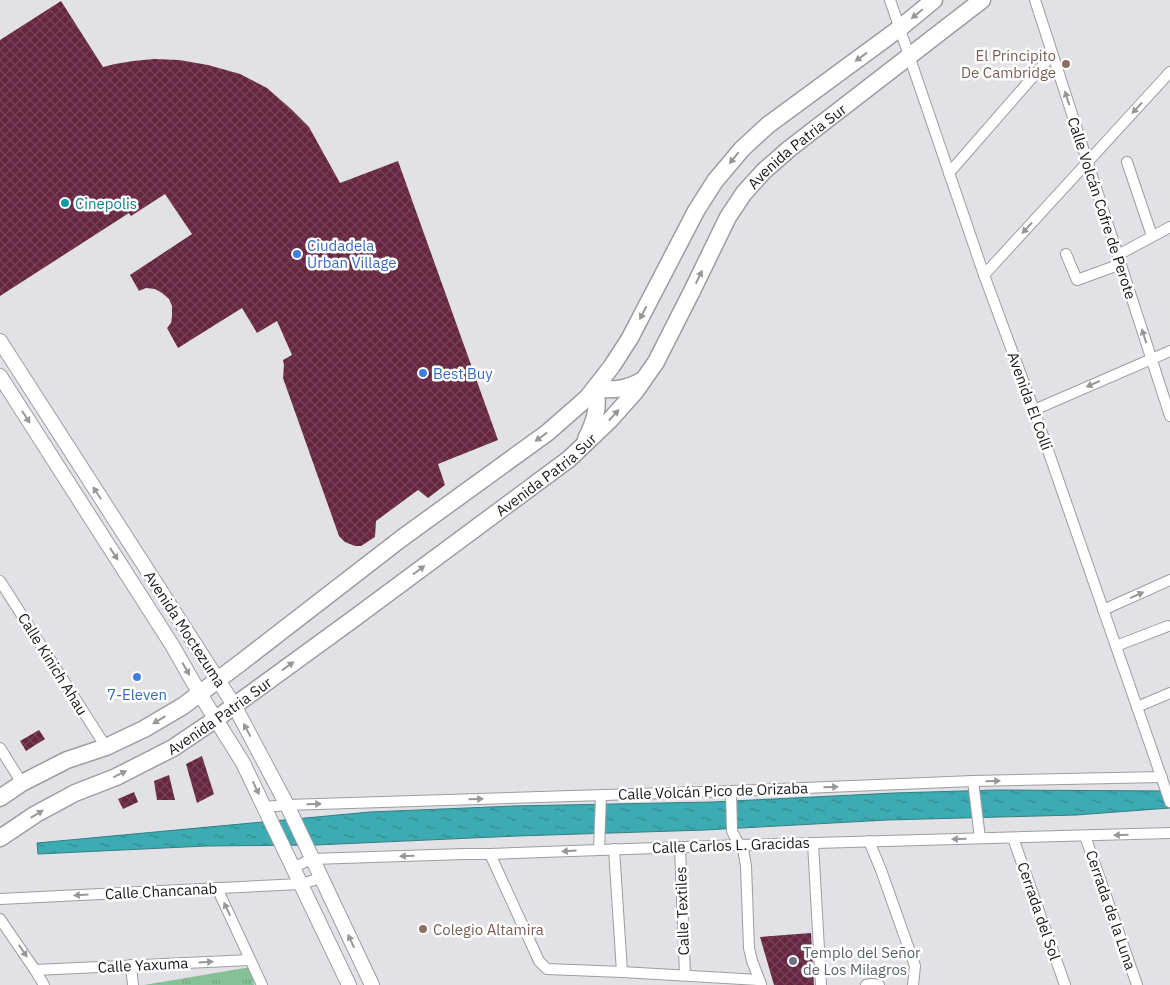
<svg xmlns="http://www.w3.org/2000/svg" width="1170" height="985" viewBox="0 0 1170 985" font-family="'IBM Plex Sans',sans-serif">
	<defs>
		<pattern id="park-tufts" width="24" height="20" patternUnits="userSpaceOnUse" patternTransform="scale(1.25)"><rect width="24" height="20" fill="#85c197"/><path d="M3 7l-1-3M5 7V3M7 7l1-3M15 17l-1-3M17 17v-4M19 17l1-3" fill="none" stroke="#72a582"/></pattern>
		<pattern id="water-ripples" width="26" height="14" patternUnits="userSpaceOnUse" patternTransform="scale(1.25)"><rect width="26" height="14" fill="#3cabb2"/><path d="M2 4q2-2 4 0t4 0M15 11q2-2 4 0t4 0" fill="none" stroke="#318a90"/></pattern>
		<pattern id="building-cross-hatch" width="8" height="8" patternUnits="userSpaceOnUse" patternTransform="scale(1.25)"><rect width="8" height="8" fill="#662541"/><path d="M0 0l8 8M0 8l8-8" fill="none" stroke="#774359"/></pattern>
	</defs>
	<rect width="100%" height="100%" fill="#e2e2e6"/>
	<!-- park -->
	<path fill="url(#park-tufts)" d="M251,967L254,985H144Z"/>
	<!-- water -->
	<path fill="url(#water-ripples)" stroke="#317f84" d="M997,790L1170,791V808L1076,815L887,820L705,830L517,836L316,845L206,846L38,854L37,843L370,812L514,806L713,802L894,793Z"/>
	<!-- building -->
	<g fill="url(#building-cross-hatch)">
		<path d="M61,1L103,67L115,64L133,61L154,59L179,60L208,65L240,74L267,88L291,109L309,127L340,183L398,161L498,440L438,464L445,485L428,498L418,490L376,521L375,537L361,546H355L345,542L339,536L283,378L284,365L283,360L292,355L277,321L257,333L242,308L178,348L167,328L171,323L172,316V306L169,299L162,293L155,289L146,288L139,291L130,275L192,234L165,194L131,216L129,213L0,296V40Z"/>
		<path d="M39,730L45,739L26,751L20,741Z"/>
		<path d="M202,756L214,794L197,803L186,764Z"/>
		<path d="M169,775L175,800H157L154,781Z"/>
		<path d="M134,792L138,802L123,809L118,799Z"/>
		<path d="M811,933L814,985H774L760,937Z"/>
	</g>
	<g fill="none" stroke-linecap="round" stroke-linejoin="round">
		<!-- street casing -->
		<g stroke="#9d9da1" stroke-width="12">
			<g id="street">
				<path d="M890,0L984,275L1034,410L1170,802"/>
				<path d="M1035,0L1170,416"/>
				<path d="M1127,162L1152,236"/>
				<path d="M949,173L1052,55"/>
				<path d="M1066,254L1077,280L1121,264"/>
				<path d="M1118,255L1170,227"/>
				<path d="M984,275L1170,72"/>
				<path d="M1034,410L1170,351"/>
				<path d="M0,581L106,747"/>
				<path d="M1103,610L1170,580"/>
				<path d="M1116,646L1168,626"/>
				<path d="M1137,707L1170,693"/>
				<path d="M0,748L22,783"/>
				<path d="M973,781L980,838"/>
				<path d="M731,791L732,831L736,839L743,849L746,866L749,948L752,961L761,984"/>
				<path d="M265,807L287,805L731,791L973,781L1162,777"/>
				<path d="M1085,836L1137,985"/>
				<path d="M1013,838L1065,985"/>
				<path d="M869,841L881,870L915,966L913,985"/>
				<path d="M813,843L821,985"/>
				<path d="M680,847L685,975"/>
				<path d="M599,849L601,795"/>
				<path d="M614,849L622,972"/>
				<path d="M490,854L539,961L547,969L622,972L759,980"/>
				<path d="M294,867L312,859L464,854H490L741,845L1170,833"/>
				<path d="M217,888L262,985"/>
				<path d="M0,899L301,884L321,878"/>
				<path d="M0,919L35,970L44,985"/>
				<path d="M131,965L133,985"/>
				<path d="M35,970L250,960"/>
				<path d="M866,985L872,984L879,985"/>
			</g>
		</g>
		<!-- secondary casing -->
		<g stroke="#9d9da1" stroke-width="16">
			<g id="secondary">
				<path d="M0,341L234,705L287,805L372,985"/>
				<path d="M0,376L172,645L200,694L243,763L349,985"/>
			</g>
		</g>
		<!-- primary casing -->
		<g stroke="#9d9da1" stroke-width="19">
			<g id="primary">
				<path d="M586,439C594,423 600,407 595,389C615,390 625,390 643,380"/>
				<path d="M0,798L22,783L67,760L106,747L144,729L183,706L239,664L402,538L547,433L587,398L612,366L630,338L696,211L715,181L742,149L768,125L900,28L934,0"/>
				<path id="s1" d="M0,838L36,814L75,793L116,777L173,748L216,719L356,617L569,459L610,420L635,392L656,362L692,291L728,217L744,193L764,171L789,149L982,0"/>
			</g>
		</g>
		<!-- street -->
		<use href="#street" stroke="#fff" stroke-width="10"/>
		<!-- secondary -->
		<use href="#secondary" stroke="#fff" stroke-width="14"/>
		<!-- primary -->
		<use href="#primary" stroke="#fff" stroke-width="16"/>
	</g>
	<!-- one-way arrows -->
	<defs><path id="oneway-solid" d="M-6-.8H1V-3.2L6.5 0L1 3.2V.8H-6Z" transform="scale(1.25)"/></defs>
	<g fill="#979798">
		<use href="#oneway-solid" transform="translate(917 14) rotate(141)"/>
		<use href="#oneway-solid" transform="translate(861 57) rotate(144)"/>
		<use href="#oneway-solid" transform="translate(1067 98) rotate(-108)"/>
		<use href="#oneway-solid" transform="translate(1137 108) rotate(133)"/>
		<use href="#oneway-solid" transform="translate(734 158) rotate(129)"/>
		<use href="#oneway-solid" transform="translate(1027 228) rotate(133)"/>
		<use href="#oneway-solid" transform="translate(699 277) rotate(-64)"/>
		<use href="#oneway-solid" transform="translate(643 313) rotate(117)"/>
		<use href="#oneway-solid" transform="translate(1144 336) rotate(-108)"/>
		<use href="#oneway-solid" transform="translate(1093 384) rotate(156)"/>
		<use href="#oneway-solid" transform="translate(614 415) rotate(-47)"/>
		<use href="#oneway-solid" transform="translate(26 417) rotate(57)"/>
		<use href="#oneway-solid" transform="translate(541 437) rotate(144)"/>
		<use href="#oneway-solid" transform="translate(97 493) rotate(-123)"/>
		<use href="#oneway-solid" transform="translate(114 554) rotate(57)"/>
		<use href="#oneway-solid" transform="translate(419 570) rotate(-37)"/>
		<use href="#oneway-solid" transform="translate(1137 595) rotate(-24)"/>
		<use href="#oneway-solid" transform="translate(288 666) rotate(-36)"/>
		<use href="#oneway-solid" transform="translate(186 669) rotate(60)"/>
		<use href="#oneway-solid" transform="translate(159 720) rotate(149)"/>
		<use href="#oneway-solid" transform="translate(247 730) rotate(-118)"/>
		<use href="#oneway-solid" transform="translate(120 774) rotate(-26)"/>
		<use href="#oneway-solid" transform="translate(993 781) rotate(-1)"/>
		<use href="#oneway-solid" transform="translate(831 787) rotate(-2)"/>
		<use href="#oneway-solid" transform="translate(256 788) rotate(64)"/>
		<use href="#oneway-solid" transform="translate(476 799) rotate(-2)"/>
		<use href="#oneway-solid" transform="translate(314 804) rotate(-2)"/>
		<use href="#oneway-solid" transform="translate(37 814) rotate(-31)"/>
		<use href="#oneway-solid" transform="translate(1121 835) rotate(178)"/>
		<use href="#oneway-solid" transform="translate(959 839) rotate(179)"/>
		<use href="#oneway-solid" transform="translate(569 851) rotate(177)"/>
		<use href="#oneway-solid" transform="translate(407 856) rotate(178)"/>
		<use href="#oneway-solid" transform="translate(81 895) rotate(177)"/>
		<use href="#oneway-solid" transform="translate(227 909) rotate(-115)"/>
		<use href="#oneway-solid" transform="translate(351 941) rotate(-115)"/>
		<use href="#oneway-solid" transform="translate(23 951) rotate(56)"/>
		<use href="#oneway-solid" transform="translate(206 962) rotate(-3)"/>
	</g>
	<!-- markers -->
	<g fill="#8d6e63" stroke="#fff" stroke-width="2">
		<circle cx="1066" cy="64" r="5"/>
		<circle cx="423" cy="929" r="5"/>
	</g>
	<circle fill="#0f9aa8" stroke="#fff" stroke-width="2" cx="65" cy="203" r="5"/>
	<g fill="#3f7fe0" stroke="#fff" stroke-width="2">
		<circle cx="297" cy="254" r="5"/>
		<circle cx="423" cy="373" r="5"/>
		<circle cx="137" cy="677" r="5"/>
	</g>
	<circle fill="#6b7280" stroke="#fff" stroke-width="2" cx="793" cy="961" r="5"/>
	<g text-anchor="middle" dominant-baseline="central" stroke-width="5" stroke-linejoin="round" paint-order="stroke">
		<!-- education labels -->
		<g font-size="15" fill="#785e54" stroke="#fff" text-anchor="end">
			<text x="1056" y="55">El Principito<tspan x="1056" dy="17">De Cambridge</tspan></text>
			<text x="433" y="929" text-anchor="start">Colegio Altamira</text>
		</g>
		<!-- street labels -->
		<g font-size="15" fill="#18181a" stroke="#fff">
			<text stroke="none"><textPath href="#s1" startOffset="1078">Avenida Patria Sur</textPath></text>
			<text transform="translate(1102 208) rotate(72)">Calle Volcán Cofre de Perote</text>
			<text transform="translate(1030 401) rotate(70)">Avenida El Colli</text>
			<text stroke="none"><textPath href="#s1" startOffset="658">Avenida Patria Sur</textPath></text>
			<text transform="translate(185 629) rotate(57)">Avenida Moctezuma</text>
			<text transform="translate(53 664) rotate(58)">Calle Kinich Ahau</text>
			<text stroke="none"><textPath href="#s1" startOffset="252">Avenida Patria Sur</textPath></text>
			<text transform="translate(713 791) rotate(-2)">Calle Volcán Pico de Orizaba</text>
			<text transform="translate(731 845) rotate(-2)">Calle Carlos L. Gracidas</text>
			<text transform="translate(161 891) rotate(-3)">Calle Chancanab</text>
			<text transform="translate(1111 910) rotate(71)">Cerrada de la Luna</text>
			<text transform="translate(682 911) rotate(-92)">Calle Textiles</text>
			<text transform="translate(1039 911) rotate(71)">Cerrada del Sol</text>
			<text transform="translate(143 965) rotate(-3)">Calle Yaxuma</text>
		</g>
		<!-- culture labels -->
		<g font-size="15" fill="#0d838f" stroke="#fff" text-anchor="start">
			<text x="75" y="203">Cinepolis</text>
		</g>
		<!-- shop labels -->
		<g font-size="15" fill="#366cbe" stroke="#fff" text-anchor="start">
			<text x="307" y="245">Ciudadela<tspan x="307" dy="17">Urban Village</tspan></text>
			<text x="433" y="373">Best Buy</text>
			<text x="137" y="694" text-anchor="middle">7-Eleven</text>
		</g>
		<!-- worship labels -->
		<g font-size="15" fill="#5b616d" stroke="#fff" text-anchor="start">
			<text x="803" y="952">Templo del Señor<tspan x="803" dy="17">de Los Milagros</tspan></text>
		</g>
	</g>
</svg>
